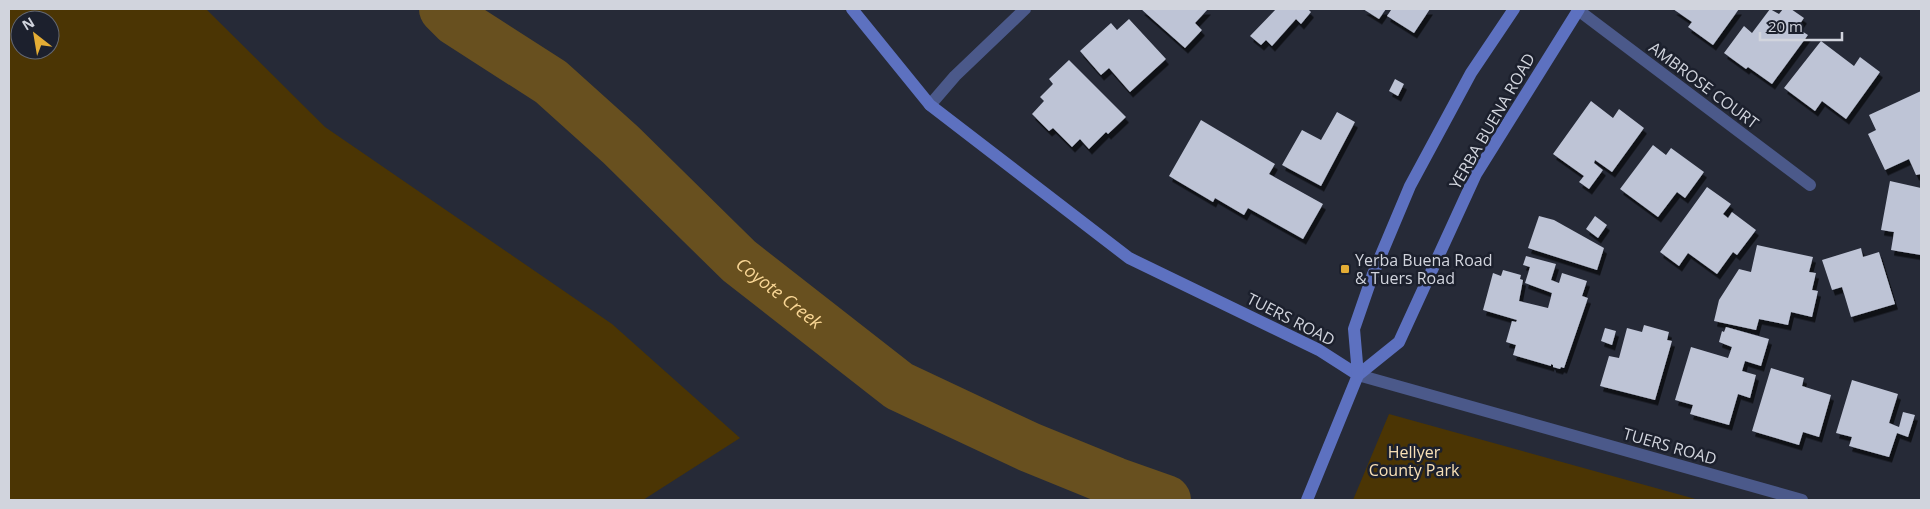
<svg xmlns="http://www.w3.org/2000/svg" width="1930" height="509" viewBox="0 0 1930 509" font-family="'Open Sans',sans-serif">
	<defs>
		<filter id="shadow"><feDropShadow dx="3" dy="5.5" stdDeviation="0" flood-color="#0009"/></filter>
	</defs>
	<rect width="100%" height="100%" fill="#262a37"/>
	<!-- green -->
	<g fill="#4b3504" fill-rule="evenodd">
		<path d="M9,9H206L325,127L612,324L740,438L643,500H9ZM20,20H50V50H20Z"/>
		<path d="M1389,414L1699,500H1353Z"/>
	</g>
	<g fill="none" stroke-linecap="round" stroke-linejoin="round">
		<!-- river -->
		<path stroke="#68501f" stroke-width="50" id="s1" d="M444,9L456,21L551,82L621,145L739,261L899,386L1029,447L1115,482L1166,500"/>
	</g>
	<!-- building -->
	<g fill="#bec4d6" filter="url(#shadow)">
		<path d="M1141,9H1208L1195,23L1202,30L1185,48Z"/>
		<path d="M1276,9H1308L1311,12L1301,24L1296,19L1272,46L1266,40L1261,45L1250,36Z"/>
		<path d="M1363,9H1386L1379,19Z"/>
		<path d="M1389,9H1430L1414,33L1387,16L1391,10Z"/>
		<path d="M1673,9H1739L1713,45L1688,27L1692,22Z"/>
		<path d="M1770,9L1779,14L1783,9H1791L1804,18L1797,28L1808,35L1772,84L1748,67L1746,69L1724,53L1744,26L1752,33Z"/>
		<path d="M1129,19L1166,59L1130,92L1109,68L1101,75L1080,51L1111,23L1117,30Z"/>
		<path d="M1821,41L1854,66L1860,57L1880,72L1846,119L1822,101L1815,111L1784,88Z"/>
		<path d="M1069,60L1126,117L1108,134L1106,132L1089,149L1080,139L1072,147L1053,128L1049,131L1032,114L1044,101L1040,97L1053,84L1049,79Z"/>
		<path d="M1395,79L1404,84L1398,96L1389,91Z"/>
		<path d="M1921,91V174L1916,175L1909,159L1885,170L1868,134L1876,130L1869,115Z"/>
		<path d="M1591,101L1613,118L1619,109L1644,128L1612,172L1595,160L1594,163L1603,170L1589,189L1579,182L1584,176L1553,154Z"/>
		<path d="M1337,112L1355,122L1321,186L1282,165L1302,130L1321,140Z"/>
		<path d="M1201,120L1275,164L1269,174L1323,204L1303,239L1248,208L1244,215L1215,198L1213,202L1169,176Z"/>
		<path d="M1653,145L1666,155L1671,148L1704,172L1685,198L1677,192L1658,217L1620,189Z"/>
		<path d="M1890,181L1921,188V255L1891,250L1894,232L1881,230Z"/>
		<path d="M1707,187L1731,204L1723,214L1728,218L1732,212L1756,230L1737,255L1733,252L1717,274L1688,253L1679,266L1660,252Z"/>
		<path d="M1539,216L1554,220L1604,248L1597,270L1528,248Z"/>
		<path d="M1595,216L1607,225L1598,238L1586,229Z"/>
		<path d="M1757,245L1813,257L1809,272L1816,273L1812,290L1818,291L1812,317L1791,312L1788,325L1759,319L1756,330L1714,321L1719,300L1739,269L1751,272Z"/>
		<path d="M1861,248L1863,257L1879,252L1895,304L1851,317L1842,287L1832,290L1822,260Z"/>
		<path d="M1526,256L1556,264L1551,280L1559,283L1562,273L1587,281L1582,296L1588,298L1564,368L1561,367L1560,369L1553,367V365L1551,364V366L1513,355L1516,345L1506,342L1512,321L1516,322L1517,320L1483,310L1493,273L1501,276L1503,270L1521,275L1520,279L1523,280L1519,301L1548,308L1552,293L1525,283L1530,267L1523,265Z"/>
		<path d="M1644,325L1669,332L1667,340L1672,341L1655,400L1600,386L1609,356L1619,358L1627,328L1642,332Z"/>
		<path d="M1726,327L1769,339L1761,366L1745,361L1742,371L1756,375L1750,398L1738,394L1729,425L1690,414L1693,405L1675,400L1691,347L1728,358L1732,347L1719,342L1722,331L1724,332Z"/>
		<path d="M1605,328L1616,331L1612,345L1601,341Z"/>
		<path d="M1771,368L1804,378L1802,386L1831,395L1819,437L1803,432L1799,445L1752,431Z"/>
		<path d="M1852,380L1898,394L1889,423L1899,427L1903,412L1915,415L1908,437L1897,433L1889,457L1849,446L1852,437L1836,433Z"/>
	</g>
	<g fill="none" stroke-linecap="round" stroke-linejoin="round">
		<!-- street -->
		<g stroke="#4b598a" stroke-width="12">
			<path d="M1578,10L1810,185"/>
			<path d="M930,105L955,76L1025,9"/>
			<path d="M1358,375L1802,500"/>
		</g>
		<!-- secondary -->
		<g stroke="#5d71c0" stroke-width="12">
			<path d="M852,9L930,105L1129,258L1319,350L1358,375"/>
			<path d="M1358,375L1399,342L1476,174L1579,9"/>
			<path d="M1307,500L1358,375L1354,329L1373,274L1410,186L1471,73L1514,9"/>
		</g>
	</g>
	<!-- markers -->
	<rect fill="#e4ad35" stroke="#1c202d" stroke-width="2" x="1340" y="264" width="10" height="10" rx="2.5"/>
	<g text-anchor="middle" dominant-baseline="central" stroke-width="5" stroke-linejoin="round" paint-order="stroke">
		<!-- street labels -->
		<g font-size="16" fill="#d1d4dd" stroke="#1c202d">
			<text transform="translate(1704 85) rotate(37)">AMBROSE COURT</text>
			<text transform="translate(1492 121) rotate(-60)">YERBA BUENA ROAD</text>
			<text transform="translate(1291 319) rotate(27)">TUERS ROAD</text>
			<text transform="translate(1670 446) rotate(16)">TUERS ROAD</text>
		</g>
		<!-- poi labels -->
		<g font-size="16" fill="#d1d4dd" stroke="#1c202d" text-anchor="start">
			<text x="1355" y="260">Yerba Buena Road<tspan x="1355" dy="18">&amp; Tuers Road</tspan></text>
		</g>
		<!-- park labels -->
		<g font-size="16" fill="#f8e0b6" stroke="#1c202d">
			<text x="1414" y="452">Hellyer<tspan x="1414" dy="18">County Park</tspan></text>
		</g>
		<!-- water labels -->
		<g font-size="18" font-style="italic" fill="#f8d594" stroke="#1c202d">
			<text stroke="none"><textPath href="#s1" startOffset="441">Coyote Creek</textPath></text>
		</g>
	</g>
	<!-- border -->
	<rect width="1930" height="509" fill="none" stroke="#d1d4dd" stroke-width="20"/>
	<!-- north arrow -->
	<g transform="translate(35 35) rotate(329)"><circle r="24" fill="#1c202d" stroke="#646873"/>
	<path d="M0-4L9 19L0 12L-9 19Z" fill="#e4ad35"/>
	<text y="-8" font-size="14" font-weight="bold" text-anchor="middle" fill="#d1d4dd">N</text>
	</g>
	<!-- scale -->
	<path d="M1760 32v8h82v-8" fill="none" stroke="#d1d4dd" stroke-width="2.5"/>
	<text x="1768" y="32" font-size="15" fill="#d1d4dd" stroke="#1c202d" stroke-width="4" paint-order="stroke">20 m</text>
</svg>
